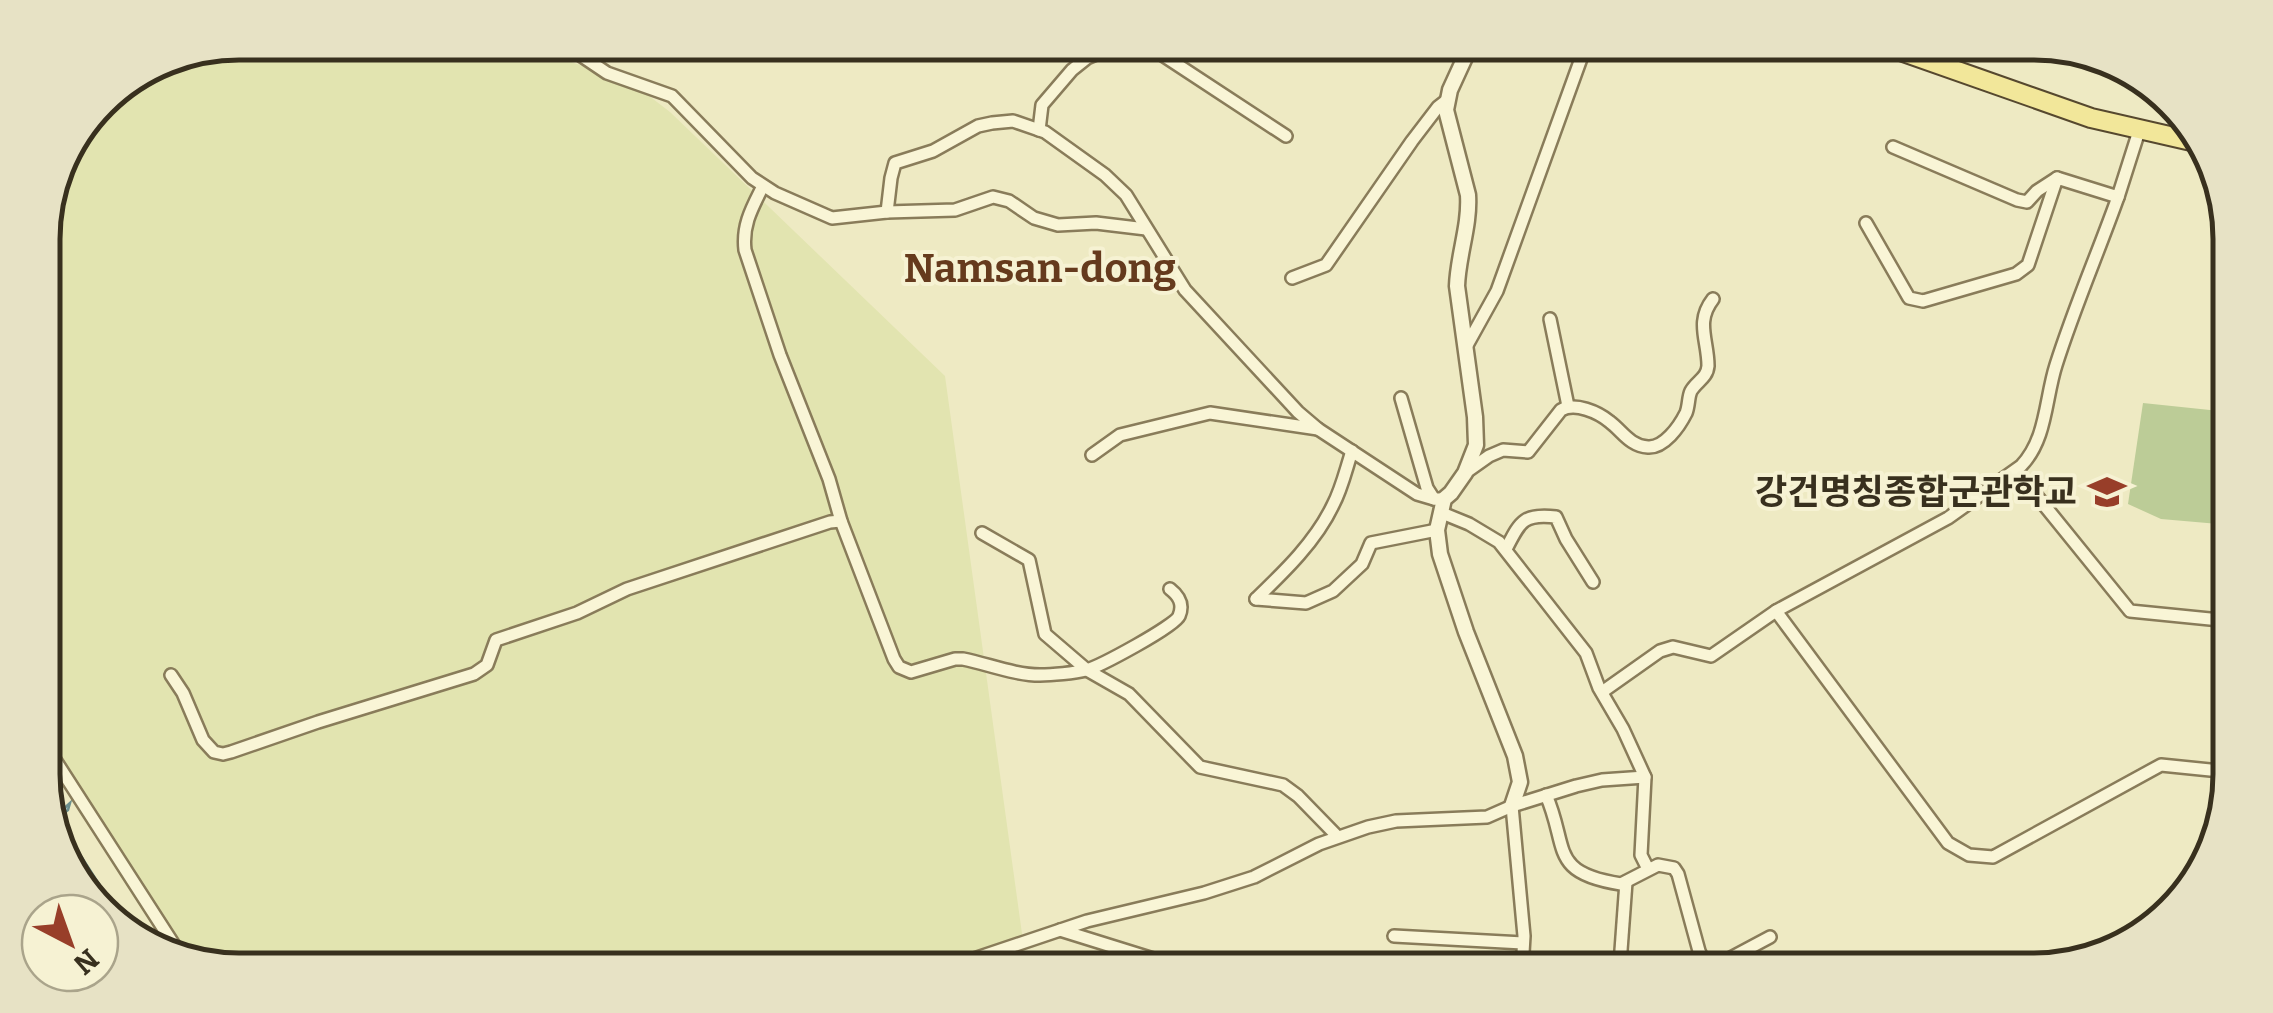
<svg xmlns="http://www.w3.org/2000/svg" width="2273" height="1013" viewBox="0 0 2273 1013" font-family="Bitter,'Noto Sans KR',serif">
	<rect width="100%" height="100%" fill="#eeeac3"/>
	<!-- farmland -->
	<path fill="#e2e4b0" d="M239,42L542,43L550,55L631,82L670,112L945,376L1027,970H239L191,961L46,738L43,225L62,152L109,92L164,57Z"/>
	<!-- green -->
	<path fill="#bccc97" d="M2143,403L2229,412L2230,525L2161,519L2128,504Z"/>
	<!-- water -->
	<path fill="#a5c1be" stroke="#6c8f8d" stroke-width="2.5" d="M46,803L57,815L70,803L68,810L57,819L126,926L83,894L46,812Z"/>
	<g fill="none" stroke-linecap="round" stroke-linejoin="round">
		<!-- minor casing -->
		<g stroke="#897c5a" stroke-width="16">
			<g id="minor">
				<path d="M561,42L607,73L672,96L752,178L775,193L832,218L887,212L955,210L993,197L1009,201L1034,218L1058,225L1096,223L1146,229"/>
				<path d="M1149,42L1155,50L1286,136"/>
				<path d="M1039,130L1042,105L1072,70L1087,58L1125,42"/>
				<path d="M1893,147L2017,200L2027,202L2037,191L2057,178"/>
				<path d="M763,186C752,208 742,225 745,250L780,355L829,479L841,521L894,659L899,667L911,672L955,659H963C988,664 1015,675 1040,675C1051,675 1075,673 1086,670C1099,667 1175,626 1179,616C1184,604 1179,596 1170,589"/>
				<path d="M887,212L891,178L895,163L933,151L978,126L992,123L1013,121L1045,132L1105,175L1126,195L1185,290L1298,412L1318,429L1417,494L1434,499H1444"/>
				<path d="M1866,223L1909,298L1923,301L2016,274L2028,265L2057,178L2118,197L2139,131"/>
				<path d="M1292,278L1326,265L1412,141L1438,107L1447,100"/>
				<path d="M1550,319L1568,406"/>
				<path d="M1466,347L1497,291L1587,42"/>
				<path d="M1401,398L1427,488L1434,499"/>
				<path d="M1092,455L1120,435L1210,413L1318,429"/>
				<path d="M1465,473L1489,456L1503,450L1528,452L1561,410C1575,402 1598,412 1610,422C1622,431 1630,446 1648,447C1664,448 1679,427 1686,413C1689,406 1688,397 1691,391C1697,381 1707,378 1708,366C1708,340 1695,322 1713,299"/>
				<path d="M2036,495L2130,611L2230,621"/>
				<path d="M1442,513L1469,524L1499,542L1586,653L1599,688L1623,729L1645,777L1641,855L1648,869"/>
				<path d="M982,533L1029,560L1045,634L1087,670L1129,694L1200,767L1283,785L1298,796L1337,836"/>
				<path d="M1506,549C1520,522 1523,513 1556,517L1566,539L1593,582"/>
				<path d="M1256,599L1306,603L1333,591L1362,564L1371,543L1437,530"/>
				<path d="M1256,599C1285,571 1316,541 1333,505C1342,488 1346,469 1352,451"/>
				<path d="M1776,611L1948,518L2021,466C2047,439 2045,399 2056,365C2074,308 2098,253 2118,197"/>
				<path d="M171,675L183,693L203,740L214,752L223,754L231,752L318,722L474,674L487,665L496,640L577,613L627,589L830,522L841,521"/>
				<path d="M1602,692L1660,651L1673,647L1711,656L1776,611L1948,843L1969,855L1993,857L2161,765L2230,772"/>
				<path d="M46,746L183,959"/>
				<path d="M1546,795C1569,847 1548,873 1621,884L1658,865L1674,868L1678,874L1699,951L1705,964L1725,961L1770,937"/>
				<path d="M1512,806L1524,936L1522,970"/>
				<path d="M1060,930L1166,963L1170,970"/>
				<path d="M1394,936L1523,943"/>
				<path d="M1620,964L1626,882"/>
				<path d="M941,970L1087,921L1204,893L1254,877L1319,844L1368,827L1396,821L1487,817L1512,806L1576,786L1602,780L1645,777"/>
			</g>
		</g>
		<!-- tertiary casing -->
		<g stroke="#897c5a" stroke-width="19">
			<path id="tertiary" d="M1472,42L1450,90L1446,110L1468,195C1470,226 1458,255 1457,286L1475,417L1476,445L1465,473L1451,493L1444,499L1437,530L1440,554L1466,632L1515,756L1520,782L1512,806"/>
		</g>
		<!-- primary casing -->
		<g stroke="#56482e" stroke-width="22">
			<path id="primary" d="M1875,42L2091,118L2200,143"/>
		</g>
		<!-- minor -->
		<use href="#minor" stroke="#f9f5d6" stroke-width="11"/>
		<!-- tertiary -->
		<use href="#tertiary" stroke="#f9f5d6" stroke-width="14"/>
		<!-- primary -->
		<use href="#primary" stroke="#f2e79a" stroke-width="18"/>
	</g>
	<!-- icons -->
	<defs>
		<g id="university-bare" transform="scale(3)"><path d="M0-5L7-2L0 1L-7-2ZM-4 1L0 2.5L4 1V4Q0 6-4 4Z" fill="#983e29" stroke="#f6f2d3" stroke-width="2.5" paint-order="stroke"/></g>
	</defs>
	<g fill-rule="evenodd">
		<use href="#university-bare" x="2107" y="492"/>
	</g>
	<g text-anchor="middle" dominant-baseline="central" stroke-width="8" stroke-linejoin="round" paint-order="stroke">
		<!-- poi labels -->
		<g font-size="35" font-weight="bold" fill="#38301e" stroke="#f6f2d3" text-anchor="end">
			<text x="2077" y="492">강건명칭종합군관학교</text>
		</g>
		<!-- quarter labels -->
		<g font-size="40" font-weight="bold" fill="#653a1d" stroke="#f6f2d3">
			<text x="1040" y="269">Namsan-dong</text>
		</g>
	</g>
	<!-- crop -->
	<path d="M0 0H2273V1013H0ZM239 60H2034A179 179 0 0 1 2213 239V774A179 179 0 0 1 2034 953H239A179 179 0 0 1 60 774V239A179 179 0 0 1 239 60Z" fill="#e7e2c5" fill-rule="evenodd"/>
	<path fill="none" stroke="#38301e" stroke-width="5" d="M239 60H2034A179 179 0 0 1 2213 239V774A179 179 0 0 1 2034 953H239A179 179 0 0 1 60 774V239A179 179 0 0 1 239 60Z"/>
	<!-- north arrow -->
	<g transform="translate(70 943) rotate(139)"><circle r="48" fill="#f6f2d3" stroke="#aaa48b" stroke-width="2.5"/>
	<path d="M0-8L18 38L0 25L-18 38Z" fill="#983e29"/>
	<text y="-15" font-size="28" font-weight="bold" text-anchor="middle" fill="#38301e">N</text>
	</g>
</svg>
